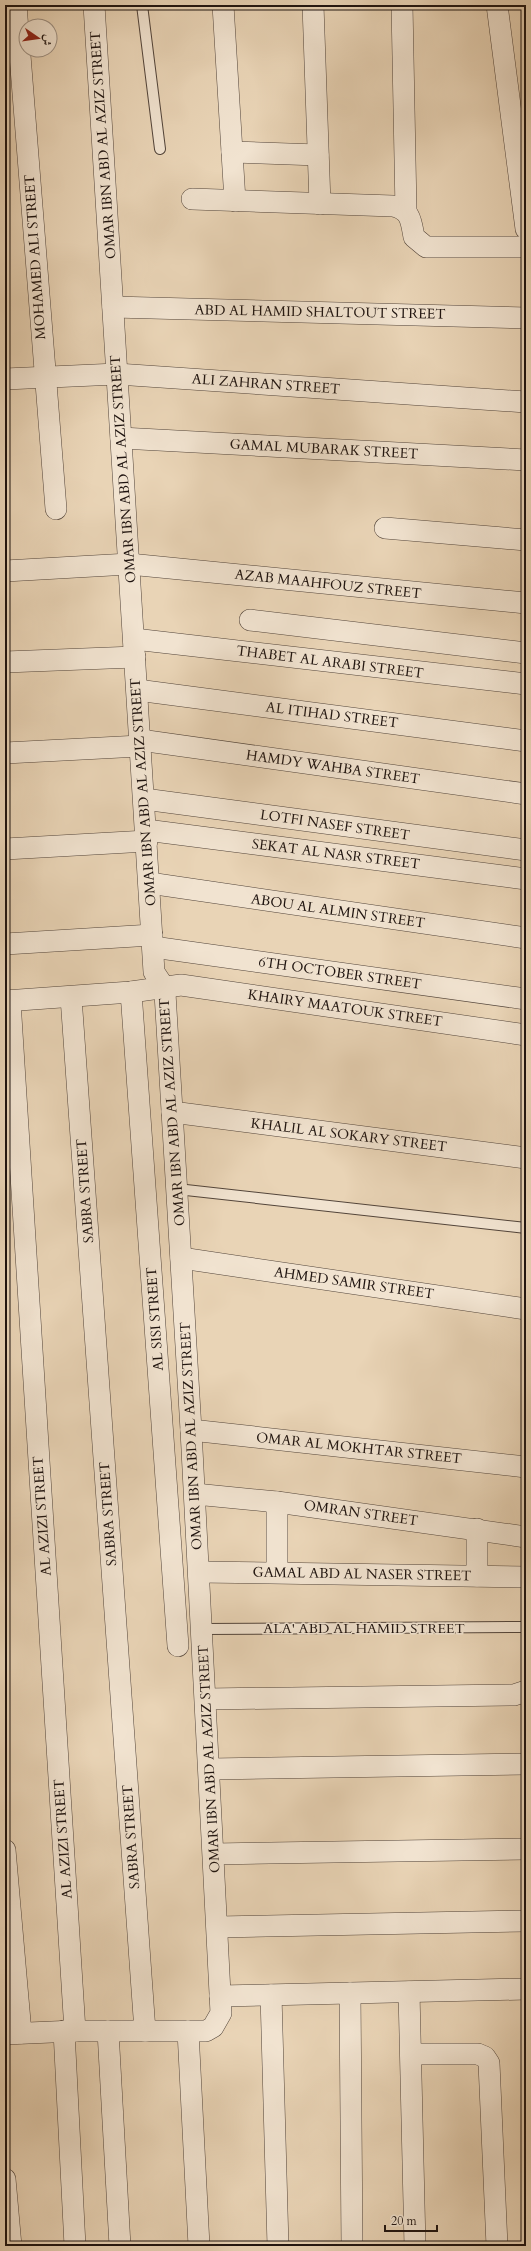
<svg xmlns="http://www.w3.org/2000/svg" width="531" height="2251" viewBox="0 0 531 2251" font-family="Cardo,Amiri,serif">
	<rect width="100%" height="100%" fill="#e9d4b6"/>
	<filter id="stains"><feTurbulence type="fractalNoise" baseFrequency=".005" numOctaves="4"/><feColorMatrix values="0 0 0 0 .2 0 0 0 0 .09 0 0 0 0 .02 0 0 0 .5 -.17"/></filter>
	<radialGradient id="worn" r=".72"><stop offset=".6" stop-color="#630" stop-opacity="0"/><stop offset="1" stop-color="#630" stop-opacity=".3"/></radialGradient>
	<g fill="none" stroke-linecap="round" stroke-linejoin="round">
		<!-- service casing -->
		<g stroke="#52443a" stroke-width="12">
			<g id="service">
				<path d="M142,5L160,149"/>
				<path d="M177,1189L526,1228"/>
				<path d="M202,1629L526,1627"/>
			</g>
		</g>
		<!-- minor casing -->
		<g stroke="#52443a" stroke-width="22">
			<g id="minor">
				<path d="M16,5L56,509"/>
				<path d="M223,5L235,201"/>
				<path d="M313,5L320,204"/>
				<path d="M402,5L406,211"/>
				<path d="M497,5L526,229"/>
				<path d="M232,152L318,155"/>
				<path d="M192,199L393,206C411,210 411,221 414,237L426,247H526"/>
				<path d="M113,307L526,318"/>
				<path d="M5,379L117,374L526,402"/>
				<path d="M121,438L526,460"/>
				<path d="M385,528L526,540"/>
				<path d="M5,571L129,564L526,603"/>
				<path d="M250,620L526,653"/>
				<path d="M134,639L526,684"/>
				<path d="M5,662L135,657"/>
				<path d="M137,690L526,741"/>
				<path d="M140,740L526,794"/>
				<path d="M5,753L140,746"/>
				<path d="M144,799L526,850"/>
				<path d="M146,830L526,879"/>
				<path d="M5,849L147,841"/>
				<path d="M149,883L526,938"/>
				<path d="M5,944L152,935"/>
				<path d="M153,947L526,999"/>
				<path d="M131,992L178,1646"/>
				<path d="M71,997L145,2031"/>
				<path d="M5,1001L131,992L181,985L526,1035"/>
				<path d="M10,1001L75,2031"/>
				<path d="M172,1112L526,1158"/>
				<path d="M181,1258L526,1309"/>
				<path d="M191,1430L526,1467"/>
				<path d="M195,1494L277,1502L526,1537"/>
				<path d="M199,1572L526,1577"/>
				<path d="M277,1572V1502"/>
				<path d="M477,1576V1529"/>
				<path d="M206,1699L514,1695L526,1691"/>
				<path d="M210,1769L526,1764"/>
				<path d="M5,1850L21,2033"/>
				<path d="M214,1854L526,1849"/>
				<path d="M218,1927L526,1921"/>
				<path d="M409,1992L415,2246"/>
				<path d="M350,1993L352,2246"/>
				<path d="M271,1995L278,2246"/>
				<path d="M220,1996L526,1989"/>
				<path d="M64,2031L75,2246"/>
				<path d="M108,2031L120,2246"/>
				<path d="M188,2031L199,2246"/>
				<path d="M5,2034L75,2031H206L213,2027L221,2013L191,1430L165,993L162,984L154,972L94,5"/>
				<path d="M411,2054H478L485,2057L489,2063L497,2246"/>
				<path d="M5,2179L11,2246"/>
			</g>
		</g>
		<!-- service -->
		<use href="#service" stroke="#f1e3d0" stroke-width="10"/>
		<!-- minor -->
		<use href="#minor" stroke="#f1e3d0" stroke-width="21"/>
	</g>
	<g text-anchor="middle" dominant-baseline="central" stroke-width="3" stroke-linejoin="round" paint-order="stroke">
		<!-- street labels -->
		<g font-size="14" fill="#1f1410" stroke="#f1e3d0">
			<text transform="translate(103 145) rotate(-94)">OMAR IBN ABD AL AZIZ STREET</text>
			<text transform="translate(35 257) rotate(-94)">MOHAMED ALI STREET</text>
			<text transform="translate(320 312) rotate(1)">ABD AL HAMID SHALTOUT STREET</text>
			<text transform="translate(266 384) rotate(4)">ALI ZAHRAN STREET</text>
			<text transform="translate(324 449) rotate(3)">GAMAL MUBARAK STREET</text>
			<text transform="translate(123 469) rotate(-94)">OMAR IBN ABD AL AZIZ STREET</text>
			<text transform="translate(328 584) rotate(6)">AZAB MAAHFOUZ STREET</text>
			<text transform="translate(330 662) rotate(7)">THABET AL ARABI STREET</text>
			<text transform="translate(332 715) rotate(7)">AL ITIHAD STREET</text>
			<text transform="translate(333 767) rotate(8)">HAMDY WAHBA STREET</text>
			<text transform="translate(143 792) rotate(-94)">OMAR IBN ABD AL AZIZ STREET</text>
			<text transform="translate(335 825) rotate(8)">LOTFI NASEF STREET</text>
			<text transform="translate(336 854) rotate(7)">SEKAT AL NASR STREET</text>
			<text transform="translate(338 911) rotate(8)">ABOU AL ALMIN STREET</text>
			<text transform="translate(340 973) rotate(8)">6TH OCTOBER STREET</text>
			<text transform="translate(345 1008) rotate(8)">KHAIRY MAATOUK STREET</text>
			<text transform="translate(172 1112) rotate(-94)">OMAR IBN ABD AL AZIZ STREET</text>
			<text transform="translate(349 1135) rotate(7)">KHALIL AL SOKARY STREET</text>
			<text transform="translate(85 1191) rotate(-94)">SABRA STREET</text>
			<text transform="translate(354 1283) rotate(8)">AHMED SAMIR STREET</text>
			<text transform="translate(155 1319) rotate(-94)">AL SISI STREET</text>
			<text transform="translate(191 1436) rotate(-93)">OMAR IBN ABD AL AZIZ STREET</text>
			<text transform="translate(359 1448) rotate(6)">OMAR AL MOKHTAR STREET</text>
			<text transform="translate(361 1513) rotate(8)">OMRAN STREET</text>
			<text transform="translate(108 1514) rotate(-94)">SABRA STREET</text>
			<text transform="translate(42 1516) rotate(-94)">AL AZIZI STREET</text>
			<text transform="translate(362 1574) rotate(1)">GAMAL ABD AL NASER STREET</text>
			<text x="364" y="1628">ALA' ABD AL HAMID STREET</text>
			<text transform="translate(209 1759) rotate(-93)">OMAR IBN ABD AL AZIZ STREET</text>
			<text transform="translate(131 1837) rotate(-94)">SABRA STREET</text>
			<text transform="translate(63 1839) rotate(-94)">AL AZIZI STREET</text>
		</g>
	</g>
	<!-- margin -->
	<rect width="531" height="2251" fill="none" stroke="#e9d4b6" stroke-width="20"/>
	<rect x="6" y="6" width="519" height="2239" fill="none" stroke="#1f1410" stroke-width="2"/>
	<rect x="10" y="10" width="511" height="2231" fill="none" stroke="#1f1410"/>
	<!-- north arrow -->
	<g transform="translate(38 38) rotate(103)"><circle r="19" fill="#f1e3d0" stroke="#9d9083"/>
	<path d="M0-3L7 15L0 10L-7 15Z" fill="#8f2418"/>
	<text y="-6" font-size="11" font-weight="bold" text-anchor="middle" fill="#1f1410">ش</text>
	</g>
	<!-- scale -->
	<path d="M385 2225v6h52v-6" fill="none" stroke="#1f1410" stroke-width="2"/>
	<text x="391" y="2225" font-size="12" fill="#1f1410" stroke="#f1e3d0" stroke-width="3" paint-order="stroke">20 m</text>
	<rect width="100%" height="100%" filter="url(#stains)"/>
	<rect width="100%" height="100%" fill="url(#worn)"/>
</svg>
